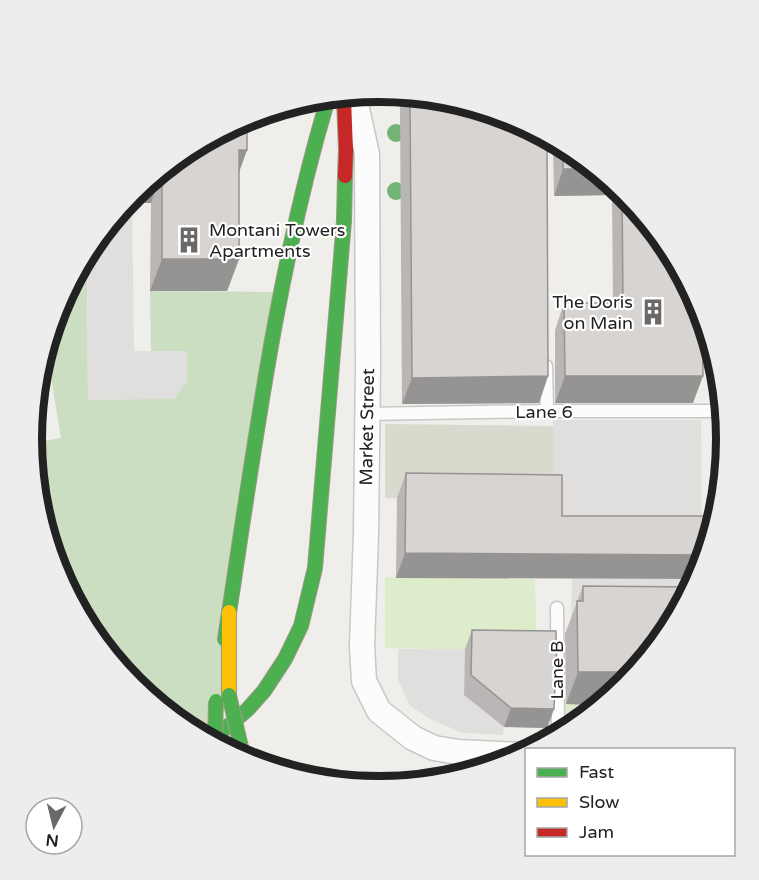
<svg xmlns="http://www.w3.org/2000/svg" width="759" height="880" viewBox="0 0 759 880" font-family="'Varela Round',sans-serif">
	<rect width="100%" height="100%" fill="#f0eeeb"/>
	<!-- construction -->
	<path fill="#d9d9cd" d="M385,424L553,426V500L385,498Z"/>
	<!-- grass -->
	<g fill="#ddeccb">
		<path d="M385,577L535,579L537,651L385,648Z"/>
		<path d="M562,698H575L598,704L570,723L562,713Z"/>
	</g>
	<!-- forest -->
	<path fill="#cbdec1" d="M87,264L88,400L187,351L151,352L150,291L281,292L215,740L133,686L58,573L32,443L61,438L48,359L58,307Z"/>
	<!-- parking -->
	<g fill="#e0dfde">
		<path d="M132,196L134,351H187V381L174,399L88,400L87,264Z"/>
		<path d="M553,420H701L702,541L553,529Z"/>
		<path d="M572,579H690L689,591L571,619Z"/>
		<path d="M398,649H465L464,695L504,727L503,735L463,733L430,719L410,706L398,680Z"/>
	</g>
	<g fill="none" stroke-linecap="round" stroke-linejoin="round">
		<!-- lane casing -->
		<g stroke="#c9c8c7" stroke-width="15">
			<g id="lane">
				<path d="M546,366L547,411"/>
				<path d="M367,414L547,411H722"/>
				<path d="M557,608L558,731"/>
			</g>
		</g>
		<!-- street casing -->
		<g stroke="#c9c8c7" stroke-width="27">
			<path id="street" d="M355,100L367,154L368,367L366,533L362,646L364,681L379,711L413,738L434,748L458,752L522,755"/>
		</g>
		<!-- fast casing -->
		<g stroke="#999a82" stroke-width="16">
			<g id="fast">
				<path d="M33,432L41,487"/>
				<path d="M225,639C253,459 275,277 327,102"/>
				<path d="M214,738L247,710L264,691L285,659L301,626L315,568L344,221L345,176"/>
			</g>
		</g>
		<!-- slow casing -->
		<g stroke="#999a82" stroke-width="16">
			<g id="slow">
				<path d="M229,612V695"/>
				<path d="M362,785L390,786"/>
			</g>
		</g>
		<!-- jam casing -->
		<g stroke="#999a82" stroke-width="16">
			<path id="jam" d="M344,99L346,150L345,176"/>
		</g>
		<!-- lane -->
		<use href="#lane" stroke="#fdfcfc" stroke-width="12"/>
		<!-- street -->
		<use href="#street" stroke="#fdfcfc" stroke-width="24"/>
		<!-- fast -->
		<use href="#fast" stroke="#4caf50" stroke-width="14"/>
		<!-- slow -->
		<use href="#slow" stroke="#ffc107" stroke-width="14"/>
		<!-- jam -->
		<use href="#jam" stroke="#c62828" stroke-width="14"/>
		<!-- fast-bridge casing -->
		<g stroke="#a79c86" stroke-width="16" stroke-linecap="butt">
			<g id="fast-bridge">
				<path d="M229,695L244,760"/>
				<path d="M215,740L216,701"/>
			</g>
		</g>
		<!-- fast-bridge -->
		<use href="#fast-bridge" stroke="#4caf50" stroke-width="14"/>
	</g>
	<!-- trees -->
	<g fill="#73b476">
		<circle cx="396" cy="133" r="9"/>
		<circle cx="396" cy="191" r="9"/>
	</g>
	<!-- wall -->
	<g fill="#b9b6b5">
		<path d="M404,97L513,119L548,376L539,403L402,404L400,105Z"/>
		<path d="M247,118V150L239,172V259L227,291H150L151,203H144V187Z"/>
		<path d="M553,146L626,194L693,403H555V330L564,303H613L612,195L554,196Z"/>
		<path d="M406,473L562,475L396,578L397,498Z"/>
		<path d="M583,586L625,686L598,705L566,704L565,634Z"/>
		<path d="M472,630L554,691V709L547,728L504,727L464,695L465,649Z"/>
	</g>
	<!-- shaded-wall -->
	<g fill="#969493">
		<path d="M239,150H247L235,183Z"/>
		<path d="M563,169H588L615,187L612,195L554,196Z"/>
		<path d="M160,176L151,203H144L151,182Z"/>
		<path d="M162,259H239L227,291H150Z"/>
		<path d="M548,376L539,403L402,404L412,378Z"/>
		<path d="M565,376H703L693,403H555Z"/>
		<path d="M405,553L705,555L701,573L697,579L396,578Z"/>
		<path d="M578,672H635L625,686L598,705L566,704Z"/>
		<path d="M511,708L554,709L547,728L504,727Z"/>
	</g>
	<!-- building -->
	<g fill="#d7d4d2" stroke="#969493" stroke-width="1.5">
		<path d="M410,98L513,119L547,141L548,376L412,378Z"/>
		<path d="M247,118V150H239V259H162V174Z"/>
		<path d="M563,152L588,169H563Z"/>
		<path d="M622,191L626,194L701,307L702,312L703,376H565L564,303H623Z"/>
		<path d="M406,473L562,475V516H711V524L705,555L405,553Z"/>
		<path d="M583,586L692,587L635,672H578L577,601H583Z"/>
		<path d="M472,630L556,631L557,685H555L554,709L511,708L471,675Z"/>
	</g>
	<!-- icons -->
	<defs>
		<g id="building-bare" transform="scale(2.07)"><path d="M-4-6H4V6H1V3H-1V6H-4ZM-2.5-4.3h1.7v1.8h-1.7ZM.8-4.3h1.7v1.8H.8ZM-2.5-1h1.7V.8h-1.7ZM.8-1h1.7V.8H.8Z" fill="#6a6968" stroke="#fff" stroke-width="2.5" paint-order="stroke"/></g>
	</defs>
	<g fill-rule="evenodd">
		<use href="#building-bare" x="189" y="240"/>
		<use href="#building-bare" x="653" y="312"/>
	</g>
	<g text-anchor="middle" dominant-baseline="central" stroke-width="4.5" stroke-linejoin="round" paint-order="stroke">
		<!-- poi labels -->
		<g font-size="18" fill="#222" stroke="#fff" text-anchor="start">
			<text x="209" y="230">Montani Towers<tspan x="209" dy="21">Apartments</tspan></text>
			<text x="633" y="302" text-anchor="end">The Doris<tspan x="633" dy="21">on Main</tspan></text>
		</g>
		<!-- street labels -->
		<g font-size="18" fill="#222" stroke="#fff">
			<text x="544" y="412">Lane 6</text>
			<text transform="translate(367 427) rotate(-89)">Market Street</text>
			<text transform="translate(557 670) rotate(-90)">Lane B</text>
		</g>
	</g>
	<!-- crop -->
	<path d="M0 0H759V880H0ZM42 439a337 337 0 1 1 674 0a337 337 0 1 1-674 0Z" fill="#ededed" fill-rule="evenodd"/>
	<path fill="none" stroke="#222" stroke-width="8" d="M42 439a337 337 0 1 1 674 0a337 337 0 1 1-674 0Z"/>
	<!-- legend -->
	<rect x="525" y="748" width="210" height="108" fill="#ffffff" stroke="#a7a7a7" stroke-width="1.5"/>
	<rect x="537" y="768" width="30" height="9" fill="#4caf50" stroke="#a7a7a7" stroke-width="1.5"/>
	<text x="579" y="778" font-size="18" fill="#222222">Fast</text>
	<rect x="537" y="798" width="30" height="9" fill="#ffc107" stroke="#a7a7a7" stroke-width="1.5"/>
	<text x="579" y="808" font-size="18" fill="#222222">Slow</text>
	<rect x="537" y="828" width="30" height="9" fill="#c62828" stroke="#a7a7a7" stroke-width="1.5"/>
	<text x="579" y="838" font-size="18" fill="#222222">Jam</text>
	<!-- north arrow -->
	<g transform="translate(54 826) rotate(187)"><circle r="28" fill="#ffffff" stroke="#a7a7a7" stroke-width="1.5"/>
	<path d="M0-4.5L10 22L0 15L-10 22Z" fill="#6a6968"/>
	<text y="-9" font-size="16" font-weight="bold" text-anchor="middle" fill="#222222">N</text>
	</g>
</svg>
